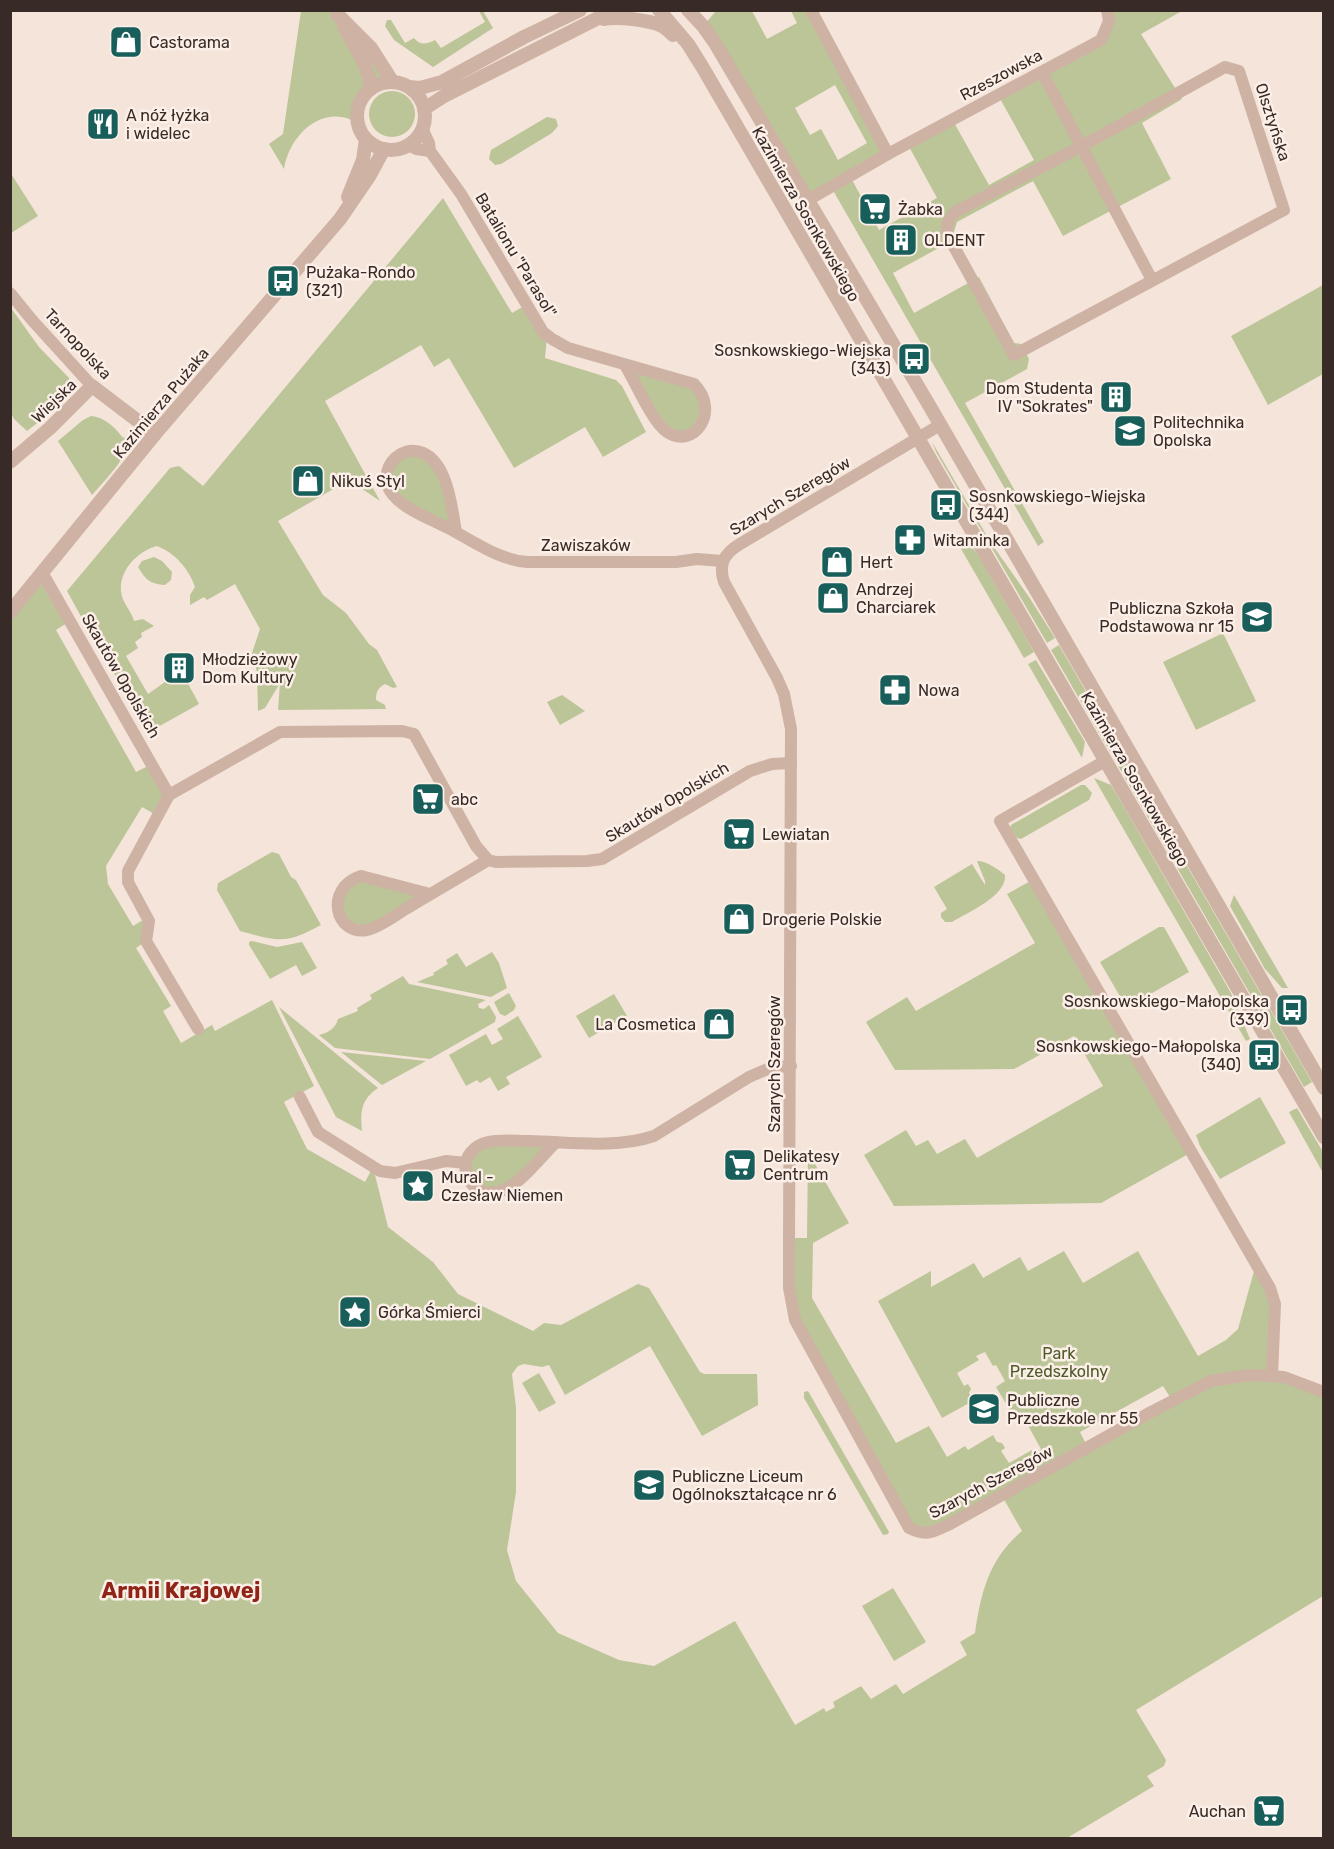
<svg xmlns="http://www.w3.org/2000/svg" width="1334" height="1849" viewBox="0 0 1334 1849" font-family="Rubik,sans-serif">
	<rect width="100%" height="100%" fill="#f4e4da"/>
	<!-- green -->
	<g fill="#bcc598" fill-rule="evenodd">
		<path d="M301,11H335L392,81C368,83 355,100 358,123C323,102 289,135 284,169L269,144L283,134Z"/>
		<path d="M479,11H483L493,28L433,67L394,40L385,26L387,20H391L405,43L414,38C420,46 427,44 435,40L441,48L485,22Z"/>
		<path d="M716,11H752L767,39L797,23L791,11H811L888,154L850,176L879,230L937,198L907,143L952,119L989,185L1034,160L998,95L1101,40L1108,11H1182L1141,34L1182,99L1142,123L1171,179L1063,236L1033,181L957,222L954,232L957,238L893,273L914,313L979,277L1014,343L1021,344L1029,359L1027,369L965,403L1044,542L1038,546L831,187L808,200L703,26ZM835,85L867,143L838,160L821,129L810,135L795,108Z"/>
		<circle cx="392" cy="114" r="23"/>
		<path d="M547,117L556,119L558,126L552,133L501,164L495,165L489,159L491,150Z"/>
		<path d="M10,172L38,216L11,233H10Z"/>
		<path d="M443,198L512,313L526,305L547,336L545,358L616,380L622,386L646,432L603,457L585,427L514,468L449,358L434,367L421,345L325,401L380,501L349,480L278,521L323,595L346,613L369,644L377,650L397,687L393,688L385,684C378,688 376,691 376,700L385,705L386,709L278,710L280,683L265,708L258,711L257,672L252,653L260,629L235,584L207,600L204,597L190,605V595L195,587C189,569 175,553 157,546C138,551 119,570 121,591C122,603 131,610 134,621L143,619L154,626L141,633L142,637L135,642L138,648L126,656L148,694L172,677L176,681L185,678L199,704L149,732L89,631L94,629L89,621L84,622L67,591L170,468L179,466L203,486Z"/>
		<path d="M1323,285V374L1268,405L1231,336Z"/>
		<path d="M11,308L39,347L69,378L70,387L59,406L27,431L14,419L11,413Z"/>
		<path d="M625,365L699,389L700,428L672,434Z"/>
		<path d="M91,416C104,417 115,427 123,438L129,436C133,453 103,482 92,495L58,441L83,420Z"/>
		<path d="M932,442L991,543L1029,597L1055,638L1047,643L936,452Z"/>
		<path d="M401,453L432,458L456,532L399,501L386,476Z"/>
		<path d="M964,539L977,553L1034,652L1024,658L957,542Z"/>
		<path d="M154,557L162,561L172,572L171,580L165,585C150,584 146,580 138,567L142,561Z"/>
		<path d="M43,574L70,621L56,630L136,772L152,764L169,795L158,816L142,807L106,866L108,884L133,926L148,917L146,941L136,948L171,1006L163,1011L181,1043L212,1025L215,1031L272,1000L314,1086L284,1102L307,1149L365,1182L373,1167L388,1227L433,1262L458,1294L533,1331L544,1323L561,1325L638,1284L649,1288L700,1372L704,1374H757L758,1405L702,1436L650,1346L565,1395L549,1365L542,1367L524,1364L518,1366L512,1374L516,1408V1492L507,1550L516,1581L558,1633L619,1660L654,1666L735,1621L795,1725L824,1708L826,1712L835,1707L833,1702L861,1686L871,1699L896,1684L903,1694L967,1655L960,1642L975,1633C981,1592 989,1559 1022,1531L1002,1496L931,1533L909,1528L795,1320L789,1238H807L808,1152L849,1223L813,1243L812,1298L896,1443L929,1426L947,1457L965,1446L968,1450L993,1435L997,1442L1002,1443L1005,1448L1001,1451L1009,1463L1032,1450L1033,1455L1041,1449L1024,1418L1017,1422L996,1387L1005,1381L996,1365L993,1366L985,1352L976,1356L979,1360L957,1373L964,1386L968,1384L971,1389L969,1393L973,1401L942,1418L878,1301L931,1271V1287L974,1263L983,1278L1020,1257L1028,1271L1064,1251L1083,1283L1138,1251L1198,1356L1226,1340L1238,1329L1256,1264L1270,1288L1272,1376L1323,1392V1596L1136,1710L1166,1760L1164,1766L1147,1776L1154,1786L1067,1838H11L10,612ZM1163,1386L1172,1400L1088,1448L1080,1432Z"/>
		<path d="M1223,633L1256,701L1196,730L1163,662Z"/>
		<path d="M1059,645L1312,1082L1304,1087L1051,650Z"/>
		<path d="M1036,660L1085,742L1082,758L1028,664Z"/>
		<path d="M562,695L585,711L560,725L547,702Z"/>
		<path d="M1094,778L1111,785L1123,805L1231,993L1250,1039L1246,1041Z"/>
		<path d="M1081,785H1085L1092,793L1089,800L1021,839L1017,838L1010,829L1011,825Z"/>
		<path d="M272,852L279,854L291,877L296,880L321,925C285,945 278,941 240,931L217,890L218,883Z"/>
		<path d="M977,861C986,861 998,869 1005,875C1007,896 968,912 952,922H945L941,917V913L947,909L934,887L972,864L985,885V881Z"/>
		<path d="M1034,879L1192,1152L1101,1203L894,1206L864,1155L906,1130L916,1146L928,1140L937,1154L965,1139L977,1158L1103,1086L1074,1036L1014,1069L895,1070L866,1022L907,997L916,1011L1035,943L1007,894Z"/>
		<path d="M351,880L430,894L373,928L343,921L338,913Z"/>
		<path d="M1234,895L1288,988H1282L1265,969L1230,906Z"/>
		<path d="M1159,927H1164L1189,972L1131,1005H1125L1100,962Z"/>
		<path d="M252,941L277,947L302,942L317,968L302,976L296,965L270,979L249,945V942Z"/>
		<path d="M492,952L499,963L507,988L491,997L417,982L434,975L433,973L448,964L446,960L457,953L466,967Z"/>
		<path d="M403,976L409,984L486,1000L478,1004L479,1008L484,1009L489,1005L496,1017L495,1022L430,1059L335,1048L319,1035C328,1033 336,1028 338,1019L358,1011L357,1008L372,999L370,995Z"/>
		<path d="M509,993L516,1006L514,1010L505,1016L500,1014L494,1002Z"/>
		<path d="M614,994L627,1016L589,1038L576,1016Z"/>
		<path d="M279,1007L378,1088C361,1099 360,1112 362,1131L336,1117Z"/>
		<path d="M518,1016L542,1057L506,1077L510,1084L498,1091L490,1077L480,1083L477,1080L466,1086L449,1055L486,1034L492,1045L503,1039L497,1029Z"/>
		<path d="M341,1052L426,1061L382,1085Z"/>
		<path d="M1260,1097L1286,1143L1220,1179L1200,1146L1196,1135Z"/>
		<path d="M1297,1108L1323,1152V1173L1289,1112Z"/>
		<path d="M556,1142L505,1190L473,1185L468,1156L476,1147Z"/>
		<path d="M539,1373L556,1403L539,1412L522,1383Z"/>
		<path d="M808,1391L889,1532L888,1534L883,1535L804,1398V1392Z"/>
		<path d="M893,1588L926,1642L894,1661L862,1606Z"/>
	</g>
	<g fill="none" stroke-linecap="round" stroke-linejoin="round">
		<!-- minor -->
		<g stroke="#ceb2a4" stroke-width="12">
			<path d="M811,10L888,154"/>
			<path d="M1225,67L1239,71L1284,210L1014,355L948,236C945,225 948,220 955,212L1082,146Z"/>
			<path d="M1042,72L1152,280"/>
			<path d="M422,128L429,143L430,151L461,194L543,332L552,339L568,348L694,384C721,411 694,450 667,432C652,422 635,381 625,365"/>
			<path d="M408,145L416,149L430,151"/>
			<path d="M808,200L888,154L1101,40L1109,21L1107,10"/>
			<path d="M10,293L32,320L92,386"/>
			<path d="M940,425L740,544C725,553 718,563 724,582L777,678L784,694L791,729L789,1247V1288L795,1320L909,1528C927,1537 933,1532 950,1524L1151,1412L1211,1381L1249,1375L1284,1377L1324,1392"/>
			<path d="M456,532C453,514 451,495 444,478C421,422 368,465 393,495C405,510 435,521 452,530C476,543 500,560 527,562H676L697,559L722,561"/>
			<path d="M43,574L169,795"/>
			<path d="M1105,761L1000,821L1270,1288L1275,1304L1272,1376"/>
			<path d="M430,894L361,876C324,888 335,936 367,930C380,927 393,917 404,910C432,893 460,877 488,860"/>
			<path d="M198,1029L146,941L149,921L128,882V871L169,795L280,732L402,731L414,734L476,846L488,860L496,862L587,861L602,859L750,771L772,764L791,763"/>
			<path d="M300,1097L318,1132L380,1171L395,1173L446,1161L466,1163"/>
			<path d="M556,1142C542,1156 520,1185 501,1191C486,1196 469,1189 466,1172C463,1157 474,1145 488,1142C501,1139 517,1141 530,1141C570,1142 615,1149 654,1136L749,1077L770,1068L791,1066"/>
		</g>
		<!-- tertiary -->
		<g stroke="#ceb2a4" stroke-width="14">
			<path d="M659,10L688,44L703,68L1324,1137"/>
			<path d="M688,10L703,26L715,43L929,405L1324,1088"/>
			<path d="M337,14L371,48L392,81"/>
			<path d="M604,19C617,16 649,20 662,26C666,28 670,32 673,35"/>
			<path d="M344,26L365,65L372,87"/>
			<circle cx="391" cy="116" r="34"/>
			<path d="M409,87L420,88L442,82L524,37L580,10"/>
			<path d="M424,109L444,96L614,10"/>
			<path d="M348,197L363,160L366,139"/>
			<path d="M10,462L50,428L92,386L155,434"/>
			<path d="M10,612L155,434L340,219L370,175L384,149"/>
		</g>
	</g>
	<!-- icons -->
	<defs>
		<g id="shop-square" transform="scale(1.725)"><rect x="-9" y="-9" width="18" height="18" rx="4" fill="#185e5a" stroke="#fbefe7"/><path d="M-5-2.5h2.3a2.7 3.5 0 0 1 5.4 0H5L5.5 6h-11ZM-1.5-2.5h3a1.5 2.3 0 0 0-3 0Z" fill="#fff"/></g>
		<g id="restaurant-square" transform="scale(1.725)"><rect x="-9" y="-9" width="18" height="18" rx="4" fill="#185e5a" stroke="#fbefe7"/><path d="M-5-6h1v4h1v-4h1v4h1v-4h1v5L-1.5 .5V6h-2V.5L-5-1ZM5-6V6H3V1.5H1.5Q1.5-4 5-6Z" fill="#fff"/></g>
		<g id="supermarket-square" transform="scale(1.725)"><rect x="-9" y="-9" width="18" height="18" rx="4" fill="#185e5a" stroke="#fbefe7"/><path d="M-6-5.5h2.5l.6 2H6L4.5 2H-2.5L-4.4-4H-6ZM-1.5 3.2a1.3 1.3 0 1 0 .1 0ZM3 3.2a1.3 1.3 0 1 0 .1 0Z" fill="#fff"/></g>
		<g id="building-square" transform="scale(1.725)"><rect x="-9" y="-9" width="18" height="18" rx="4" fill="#185e5a" stroke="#fbefe7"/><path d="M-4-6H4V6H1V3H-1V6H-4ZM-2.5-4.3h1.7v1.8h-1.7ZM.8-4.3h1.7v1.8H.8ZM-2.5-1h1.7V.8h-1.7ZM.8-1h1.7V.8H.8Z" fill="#fff"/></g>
		<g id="bus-square" transform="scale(1.725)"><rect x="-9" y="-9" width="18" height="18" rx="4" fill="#185e5a" stroke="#fbefe7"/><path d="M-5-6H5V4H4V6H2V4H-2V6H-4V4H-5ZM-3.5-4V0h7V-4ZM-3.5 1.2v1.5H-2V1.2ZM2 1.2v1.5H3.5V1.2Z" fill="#fff"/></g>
		<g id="university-square" transform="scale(1.725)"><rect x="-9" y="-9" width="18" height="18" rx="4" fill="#185e5a" stroke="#fbefe7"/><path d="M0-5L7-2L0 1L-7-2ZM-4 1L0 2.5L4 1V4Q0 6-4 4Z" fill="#fff"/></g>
		<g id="pharmacy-square" transform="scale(1.725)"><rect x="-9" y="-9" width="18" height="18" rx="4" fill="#185e5a" stroke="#fbefe7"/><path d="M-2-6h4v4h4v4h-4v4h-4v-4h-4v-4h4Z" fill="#fff"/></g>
		<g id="school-square" transform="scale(1.725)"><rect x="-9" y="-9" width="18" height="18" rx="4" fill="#185e5a" stroke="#fbefe7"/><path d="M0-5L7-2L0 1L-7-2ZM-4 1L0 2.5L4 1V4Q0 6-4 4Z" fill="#fff"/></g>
		<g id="sight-square" transform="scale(1.725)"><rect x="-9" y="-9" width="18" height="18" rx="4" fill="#185e5a" stroke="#fbefe7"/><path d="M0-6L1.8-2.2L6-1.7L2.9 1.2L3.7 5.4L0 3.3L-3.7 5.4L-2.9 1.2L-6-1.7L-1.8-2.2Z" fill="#fff"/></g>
	</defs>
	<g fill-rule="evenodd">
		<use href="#shop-square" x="126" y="42"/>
		<use href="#restaurant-square" x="103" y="124"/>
		<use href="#supermarket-square" x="875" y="209"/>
		<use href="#building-square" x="901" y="240"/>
		<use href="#bus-square" x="283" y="281"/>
		<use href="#bus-square" x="914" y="359"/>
		<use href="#building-square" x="1116" y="397"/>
		<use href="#university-square" x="1130" y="431"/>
		<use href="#shop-square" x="308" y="481"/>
		<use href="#bus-square" x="946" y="505"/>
		<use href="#pharmacy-square" x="910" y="540"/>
		<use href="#shop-square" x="837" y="562"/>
		<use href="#shop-square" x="833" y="598"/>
		<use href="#school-square" x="1257" y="617"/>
		<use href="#building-square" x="179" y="668"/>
		<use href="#pharmacy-square" x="895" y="690"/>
		<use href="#supermarket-square" x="428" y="799"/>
		<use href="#supermarket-square" x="739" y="834"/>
		<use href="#shop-square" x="739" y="919"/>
		<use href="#bus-square" x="1292" y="1010"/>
		<use href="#shop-square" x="719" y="1024"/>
		<use href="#bus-square" x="1264" y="1055"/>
		<use href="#supermarket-square" x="740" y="1165"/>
		<use href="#sight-square" x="418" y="1186"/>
		<use href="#sight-square" x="355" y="1312"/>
		<use href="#school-square" x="984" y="1409"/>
		<use href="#school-square" x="649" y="1485"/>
		<use href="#supermarket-square" x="1269" y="1811"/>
	</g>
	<g text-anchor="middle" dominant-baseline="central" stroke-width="5" stroke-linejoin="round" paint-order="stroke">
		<!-- poi labels -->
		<g font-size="16" fill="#382a27" stroke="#fbefe7" text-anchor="start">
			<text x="149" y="42">Castorama</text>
			<text x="126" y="115">A nóż łyżka<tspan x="126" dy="18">i widelec</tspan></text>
			<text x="898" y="209">Żabka</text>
			<text x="924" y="240">OLDENT</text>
			<text x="306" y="272">Pużaka-Rondo<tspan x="306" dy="18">(321)</tspan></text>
			<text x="891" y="350" text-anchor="end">Sosnkowskiego-Wiejska<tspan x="891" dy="18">(343)</tspan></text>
			<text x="1093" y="388" text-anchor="end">Dom Studenta<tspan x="1093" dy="18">IV "Sokrates"</tspan></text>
			<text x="1153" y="422">Politechnika<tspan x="1153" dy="18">Opolska</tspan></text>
			<text x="331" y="481">Nikuś Styl</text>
			<text x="969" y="496">Sosnkowskiego-Wiejska<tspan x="969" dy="18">(344)</tspan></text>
			<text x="933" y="540">Witaminka</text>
			<text x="860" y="562">Hert</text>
			<text x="856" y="589">Andrzej<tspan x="856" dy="18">Charciarek</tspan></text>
			<text x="1234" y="608" text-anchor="end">Publiczna Szkoła<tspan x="1234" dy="18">Podstawowa nr 15</tspan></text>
			<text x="202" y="659">Młodzieżowy<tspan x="202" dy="18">Dom Kultury</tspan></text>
			<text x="918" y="690">Nowa</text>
			<text x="451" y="799">abc</text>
			<text x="762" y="834">Lewiatan</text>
			<text x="762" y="919">Drogerie Polskie</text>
			<text x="1269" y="1001" text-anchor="end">Sosnkowskiego-Małopolska<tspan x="1269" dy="18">(339)</tspan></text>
			<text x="696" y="1024" text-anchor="end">La Cosmetica</text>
			<text x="1241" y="1046" text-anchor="end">Sosnkowskiego-Małopolska<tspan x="1241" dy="18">(340)</tspan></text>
			<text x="763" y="1156">Delikatesy<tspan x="763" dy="18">Centrum</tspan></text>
			<text x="441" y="1177">Mural -<tspan x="441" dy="18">Czesław Niemen</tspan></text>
			<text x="378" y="1312">Górka Śmierci</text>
			<text x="1007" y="1400">Publiczne<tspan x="1007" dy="18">Przedszkole nr 55</tspan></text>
			<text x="672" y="1476">Publiczne Liceum<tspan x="672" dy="18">Ogólnokształcące nr 6</tspan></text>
			<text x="1246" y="1811" text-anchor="end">Auchan</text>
		</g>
		<!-- street labels -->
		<g font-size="16" fill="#382a27" stroke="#fbefe7">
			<text transform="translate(1001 75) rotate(-28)">Rzeszowska</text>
			<text transform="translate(1273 122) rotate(72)">Olsztyńska</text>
			<text transform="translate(806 214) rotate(60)">Kazimierza Sosnkowskiego</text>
			<text transform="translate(516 255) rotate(59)">Batalionu "Parasol"</text>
			<text transform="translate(78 344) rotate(47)">Tarnopolska</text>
			<text transform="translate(54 401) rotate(-44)">Wiejska</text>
			<text transform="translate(161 403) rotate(-50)">Kazimierza Pużaka</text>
			<text transform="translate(790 496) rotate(-31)">Szarych Szeregów</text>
			<text x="586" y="545">Zawiszaków</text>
			<text transform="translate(121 676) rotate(60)">Skautów Opolskich</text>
			<text transform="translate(1135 779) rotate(60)">Kazimierza Sosnkowskiego</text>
			<text transform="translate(667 802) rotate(-31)">Skautów Opolskich</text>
			<text transform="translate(774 1064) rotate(-90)">Szarych Szeregów</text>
			<text transform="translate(991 1482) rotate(-28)">Szarych Szeregów</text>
		</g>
		<!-- park labels -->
		<g font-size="16" fill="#4d5928" stroke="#fbefe7">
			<text x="1059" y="1353">Park<tspan x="1059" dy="18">Przedszkolny</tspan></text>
		</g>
		<!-- district labels -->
		<g font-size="22" font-weight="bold" fill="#902417" stroke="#fbefe7">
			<text x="181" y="1590">Armii Krajowej</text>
		</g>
	</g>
	<!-- border -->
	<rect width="1334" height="1849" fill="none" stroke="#382a27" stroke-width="24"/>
</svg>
